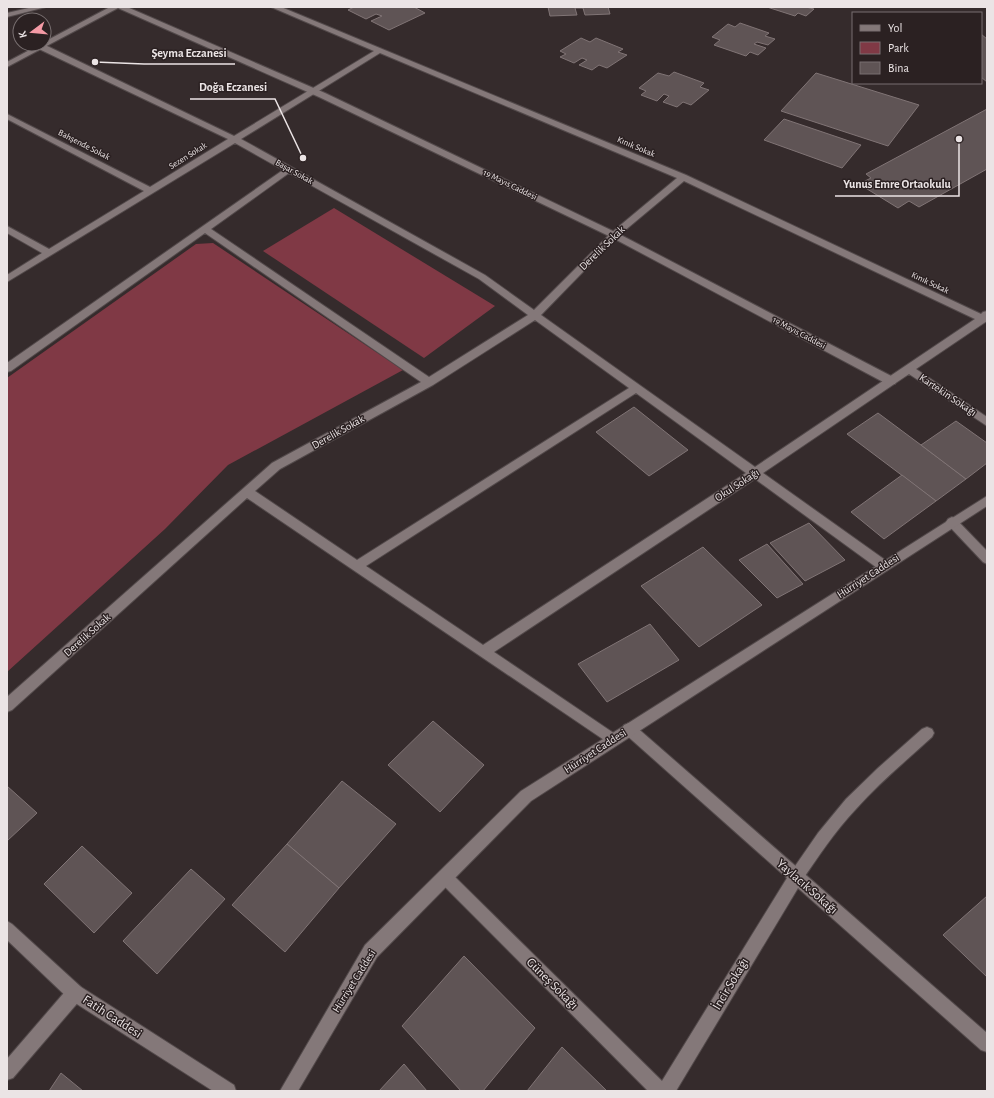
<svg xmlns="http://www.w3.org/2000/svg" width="994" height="1098" viewBox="0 0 994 1098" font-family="'Alegreya Sans',sans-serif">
	<rect width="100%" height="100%" fill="#352b2c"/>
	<!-- green -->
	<g fill="#803945">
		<path d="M334,208L495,306L424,358L263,251Z"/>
		<path d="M213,243L403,370L228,465L165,529L7,672V378L196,244Z"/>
	</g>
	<!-- building -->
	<g fill="#5f5455" stroke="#807475">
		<path d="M354,7H414L425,13L389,30L371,21L382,16L376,14L366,19L348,10Z"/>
		<path d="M548,7H608L610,14L585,15L583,8H575L577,15L550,16Z"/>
		<path d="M767,7H806L814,9L806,16L798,13L795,16Z"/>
		<path d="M740,23L769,33L765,36L775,39L768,45L757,42L754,44L766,48L758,55L750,52L746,56L714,45L720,40L712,37L728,24L735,27Z"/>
		<path d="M981,34L987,39V82L981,77Z"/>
		<path d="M581,38L590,42L596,38L623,49L618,52L627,55L607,68L599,65L592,70L579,65L587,60L582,58L574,63L560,57L566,54L560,51Z"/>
		<path d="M674,72L704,83L700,87L709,90L691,105L683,102L677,107L663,102L669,96L664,94L657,101L641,95L646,91L639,88L658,73L669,76Z"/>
		<path d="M816,73L919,105L888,146L781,111Z"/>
		<path d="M987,109V169L919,207L909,201L898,208L859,184L871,178L866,174Z"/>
		<path d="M784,119L861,145L842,168L764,140Z"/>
		<path d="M634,407L688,450L649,476L596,432Z"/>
		<path d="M878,413L921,445L966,479L936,501L847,434Z"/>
		<path d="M956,421L987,443V463L966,479L921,445Z"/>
		<path d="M902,475L936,501L884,539L851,512Z"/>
		<path d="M809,523L845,560L805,581L770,543Z"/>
		<path d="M767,544L803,584L777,598L739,560Z"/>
		<path d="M703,547L762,605L699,647L641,586Z"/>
		<path d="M650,624L679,660L607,702L578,664Z"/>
		<path d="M433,721L484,765L440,812L388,765Z"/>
		<path d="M342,781L396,824L339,888L287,844Z"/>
		<path d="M7,786L37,813L7,841Z"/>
		<path d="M287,844L339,888L285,952L232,905Z"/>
		<path d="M82,846L132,893L94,933L44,884Z"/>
		<path d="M191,869L225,899L157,974L123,941Z"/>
		<path d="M987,896V977L943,935Z"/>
		<path d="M464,956L535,1028L483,1091H461L402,1026Z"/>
		<path d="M562,1047L607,1091H527Z"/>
		<path d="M404,1064L427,1091H379Z"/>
		<path d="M61,1073L83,1091H49Z"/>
	</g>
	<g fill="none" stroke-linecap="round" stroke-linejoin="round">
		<!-- lane casing -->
		<g stroke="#52494a" stroke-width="2">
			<path id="lane" d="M927,727L932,729L934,733L932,737C906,761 879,783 856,809C835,831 818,857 801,882L796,884L791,882L789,877L791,872L818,833L846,799L878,768L922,729Z"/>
		</g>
		<!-- street casing -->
		<g stroke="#52494a" stroke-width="2">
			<g id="street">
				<path d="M33,7H46L7,17V13Z"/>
				<path d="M271,7H281L686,175L981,314L983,312L987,311V321L916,369L987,417V426L909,374L763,473L888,562L890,566L888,570L884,571L880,570L755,479L494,652L618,736L620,740L618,744L613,746L247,498L12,710L7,712V697L272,463L421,382L205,233L11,371L7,372V363L283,170L235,143L7,282V275L42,253L7,233V226L49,249L144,191L7,119V114L150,187L228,139L39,49V45H45L234,136L374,51ZM380,53L677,178L611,233L534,310L485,275L241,139ZM289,173L479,279L528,315L429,377L211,229ZM684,181L975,319L755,467L541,315L617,237ZM535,320L629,388L357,560L255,491L280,469L433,385ZM636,393L746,473L483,645L366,566Z"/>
				<path d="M952,517L956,519L987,551V564L983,562L948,525L946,522L948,519Z"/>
				<path d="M629,723L634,725L987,1033V1052L981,1050L798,888L676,1091H648L440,882L438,877L440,872L445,870L450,872L662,1081L787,878L624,733L622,729L624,725Z"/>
				<path d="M75,985L81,987L83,993L81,999L13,1078L7,1080V1059L69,987Z"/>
			</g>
		</g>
		<!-- secondary casing -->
		<g stroke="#52494a" stroke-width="2">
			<g id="secondary">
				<path d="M110,7H127L325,93L617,233L895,378L896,381L895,384H887L611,237L319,97L118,8L7,67V62L41,44H44V42Z"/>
				<path d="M987,496V506L531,801L377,957L298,1091H280L365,945L521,791Z"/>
				<path d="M7,921L12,924L81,987L234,1085L236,1091H213L69,999L7,940Z"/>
			</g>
		</g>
		<!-- lane -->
		<use href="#lane" fill="#847879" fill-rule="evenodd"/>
		<!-- street -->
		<use href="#street" fill="#847879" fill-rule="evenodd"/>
		<!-- secondary -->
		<use href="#secondary" fill="#847879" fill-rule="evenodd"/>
	</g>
	<g text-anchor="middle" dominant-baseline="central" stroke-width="3" stroke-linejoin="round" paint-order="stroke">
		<!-- far-street labels -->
		<g font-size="9" fill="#ebe4e5" stroke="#2b2122">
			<text transform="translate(84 145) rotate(27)">Bahşende Sokak</text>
			<text transform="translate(636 147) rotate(23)">Kınık Sokak</text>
			<text transform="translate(188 156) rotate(-32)">Sezen Sokak</text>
			<text transform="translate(294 172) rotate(29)">Başar Sokak</text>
			<text transform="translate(510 185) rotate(26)">19 Mayıs Caddesi</text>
			<text transform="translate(930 283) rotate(25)">Kınık Sokak</text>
			<text transform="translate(799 333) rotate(28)">19 Mayıs Caddesi</text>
		</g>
		<!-- street labels -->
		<g font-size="11" fill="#ebe4e5" stroke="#2b2122">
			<text transform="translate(602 248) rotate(-44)">Derelik Sokak</text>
			<text transform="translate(948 395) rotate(34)">Kartekin Sokağı</text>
			<text transform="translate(338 432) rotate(-29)">Derelik Sokak</text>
			<text transform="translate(737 485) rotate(-33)">Okul Sokağı</text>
			<text transform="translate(868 576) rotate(-33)">Hürriyet Caddesi</text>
			<text transform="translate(87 635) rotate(-42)">Derelik Sokak</text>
			<text transform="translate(595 751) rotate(-33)">Hürriyet Caddesi</text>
			<text transform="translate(354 981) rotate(-58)">Hürriyet Caddesi</text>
		</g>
		<!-- near-street labels -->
		<g font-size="13" fill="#ebe4e5" stroke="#2b2122">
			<text transform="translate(807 887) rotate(41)">Yaylacık Sokağı</text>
			<text transform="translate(552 984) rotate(45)">Güneş Sokağı</text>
			<text transform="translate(731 984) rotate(-59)">İncir Sokağı</text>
			<text transform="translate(112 1017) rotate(33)">Fatih Caddesi</text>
		</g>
	</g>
	<!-- callouts -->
	<path fill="none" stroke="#ebe4e5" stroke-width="1.5" d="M95 62L144 64H235M303 158L275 99H190M959 139L959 196H835"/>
	<g fill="#ebe4e5" stroke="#2b2122" stroke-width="1.5">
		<circle cx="95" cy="62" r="4"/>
		<circle cx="303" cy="158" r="4"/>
		<circle cx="959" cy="139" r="4"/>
	</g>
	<g font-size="12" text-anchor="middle" font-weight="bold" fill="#ebe4e5" stroke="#2b2122" stroke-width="3" stroke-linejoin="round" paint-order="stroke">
		<text x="189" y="57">Şeyma Eczanesi</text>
		<text x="233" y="91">Doğa Eczanesi</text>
		<text x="897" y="188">Yunus Emre Ortaokulu</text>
	</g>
	<!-- border -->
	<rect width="994" height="1098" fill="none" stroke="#ebe4e5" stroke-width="16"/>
	<!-- legend -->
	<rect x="852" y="12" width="130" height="72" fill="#2b2122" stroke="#786f70"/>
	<rect x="860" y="25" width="20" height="6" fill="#847879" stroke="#786f70"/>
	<text x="888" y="32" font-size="12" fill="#ebe4e5">Yol</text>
	<rect x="860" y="42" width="20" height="12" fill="#803945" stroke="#786f70"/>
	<text x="888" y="52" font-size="12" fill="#ebe4e5">Park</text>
	<rect x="860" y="62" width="20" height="12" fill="#5f5455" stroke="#786f70"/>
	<text x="888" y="72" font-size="12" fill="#ebe4e5">Bina</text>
	<!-- north arrow -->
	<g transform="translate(32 32) rotate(254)"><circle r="19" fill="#2b2122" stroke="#786f70"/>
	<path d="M0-3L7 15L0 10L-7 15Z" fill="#f49aa5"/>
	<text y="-6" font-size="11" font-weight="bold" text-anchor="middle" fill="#ebe4e5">K</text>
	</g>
</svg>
